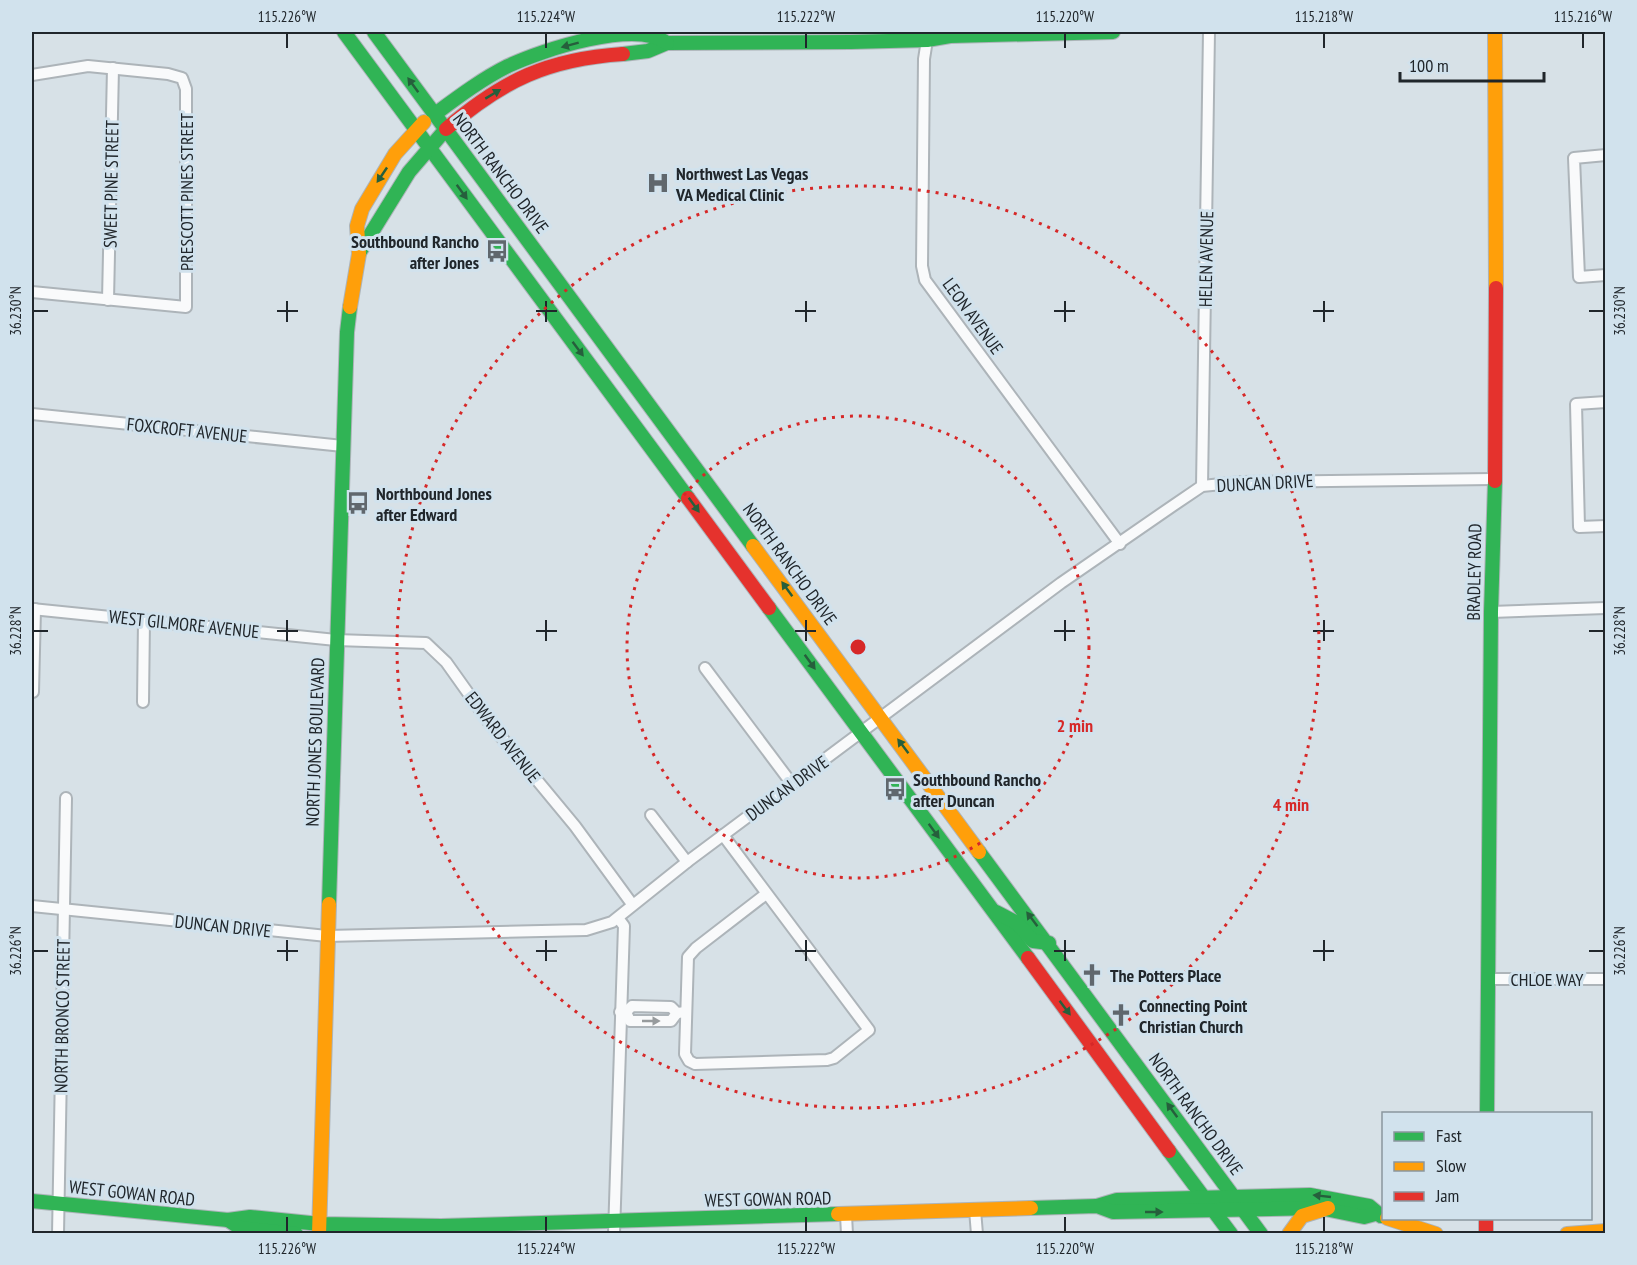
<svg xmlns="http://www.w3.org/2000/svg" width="1637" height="1265" viewBox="0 0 1637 1265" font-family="'PT Sans Narrow',sans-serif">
	<rect width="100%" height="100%" fill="#d7e1e7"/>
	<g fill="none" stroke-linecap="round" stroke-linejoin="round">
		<!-- street casing -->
		<g stroke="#adb4b9" stroke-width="14">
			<g id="street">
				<path d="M927,40L924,59L922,266L925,280L1120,544"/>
				<path d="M32,75L88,66L168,74L182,78L186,89V307L32,292"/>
				<path d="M1606,155L1574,158L1579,277L1606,275"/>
				<path d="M108,300L113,68"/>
				<path d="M1606,402L1576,404L1579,527L1606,526"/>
				<path d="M32,414L343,446"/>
				<path d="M1202,486L1209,32"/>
				<path d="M32,609L336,640L426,643L446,662L488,721L575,826L632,904"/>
				<path d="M1491,612L1606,608"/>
				<path d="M705,668L792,784"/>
				<path d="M33,692L35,609"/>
				<path d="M143,702L144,620"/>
				<path d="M651,815L687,862"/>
				<path d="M723,835L869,1030L834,1058L827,1060L695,1064L689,1061L685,1054L688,957L696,948L766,894"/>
				<path d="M32,906L327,936L586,930L612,922L687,862L1061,583L1174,505L1202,486L1242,482L1493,479"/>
				<path d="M1488,979H1606"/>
				<path d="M620,1012H626L632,1006L671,1007L677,1013L686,1012"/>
				<path d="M626,1012L630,1021H671L677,1013"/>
				<path d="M975,1210L977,1234"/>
				<path d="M846,1215L847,1234"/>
				<path d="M58,1234L66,798"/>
				<path d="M614,1234L624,926L618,918"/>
			</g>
		</g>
		<!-- fast casing -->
		<g stroke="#adb4b9" stroke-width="16">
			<g id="fast">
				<path d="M344,32L688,498"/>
				<path d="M374,32L753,546"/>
				<path d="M623,54L648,51L667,43L851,42L927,40L950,36L1113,32"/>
				<path d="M435,114C458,97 482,79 508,66C542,50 635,19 667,43"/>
				<path d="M359,253L409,172L446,129"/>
				<path d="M769,608L1028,958"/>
				<path d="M979,852L1261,1234"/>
				<path d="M329,904L347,332L350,307"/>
				<path d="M996,912L1017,923L1033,941L1049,943"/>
				<path d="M1487,1114L1491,612L1495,481"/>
				<path d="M1169,1151L1231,1234"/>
				<path d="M32,1201L228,1220L250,1217L320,1224L441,1226L838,1214"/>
				<path d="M1097,1206L1117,1200L1310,1195L1369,1206L1381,1216"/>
				<path d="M1031,1208L1097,1206L1113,1212L1320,1208L1364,1217L1375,1214"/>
				<path d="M228,1220L240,1228L296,1234"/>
			</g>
		</g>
		<!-- slow casing -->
		<g stroke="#adb4b9" stroke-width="16">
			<g id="slow">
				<path d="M1495,32L1496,288"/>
				<path d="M350,307L359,254L357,226L362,209L395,154L424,122"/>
				<path d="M753,546L979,852"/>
				<path d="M838,1214L1031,1208"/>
				<path d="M1387,1218L1436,1234"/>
				<path d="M319,1234L329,904"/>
				<path d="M1289,1234L1302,1216L1328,1208"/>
				<path d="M1567,1234L1606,1231"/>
			</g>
		</g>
		<!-- jam casing -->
		<g stroke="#adb4b9" stroke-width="16">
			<g id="jam">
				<path d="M446,129C503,80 548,59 623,54"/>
				<path d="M1495,481L1496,288"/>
				<path d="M688,498L769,608"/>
				<path d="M1028,958L1169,1151"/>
				<path d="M1486,1218V1234"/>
			</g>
		</g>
		<!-- street -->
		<use href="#street" stroke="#f9fafb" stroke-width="10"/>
		<!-- fast -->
		<use href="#fast" stroke="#30b455" stroke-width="14"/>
		<!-- slow -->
		<use href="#slow" stroke="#ff9f0a" stroke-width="14"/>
		<!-- jam -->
		<use href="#jam" stroke="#e5322d" stroke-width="14"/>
	</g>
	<!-- one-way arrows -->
	<defs><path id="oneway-solid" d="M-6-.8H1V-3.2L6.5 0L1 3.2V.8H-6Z" transform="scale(1.5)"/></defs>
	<g fill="#265f3c">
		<use href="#oneway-solid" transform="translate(570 45) rotate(165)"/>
		<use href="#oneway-solid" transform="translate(413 85) rotate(-126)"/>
		<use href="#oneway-solid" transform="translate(493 94) rotate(-31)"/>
		<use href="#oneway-solid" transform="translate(382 175) rotate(124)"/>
		<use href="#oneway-solid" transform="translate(462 192) rotate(54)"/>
		<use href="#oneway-solid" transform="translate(578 349) rotate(53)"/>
		<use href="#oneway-solid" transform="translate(694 505) rotate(54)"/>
		<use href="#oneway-solid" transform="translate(787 589) rotate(-126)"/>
		<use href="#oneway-solid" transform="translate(810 662) rotate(54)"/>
		<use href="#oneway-solid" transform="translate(903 746) rotate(-127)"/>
		<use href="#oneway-solid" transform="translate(934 831) rotate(54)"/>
		<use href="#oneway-solid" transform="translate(1032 919) rotate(-127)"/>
		<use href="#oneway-solid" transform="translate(1065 1008) rotate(53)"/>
		<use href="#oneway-solid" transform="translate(1172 1110) rotate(-126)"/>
		<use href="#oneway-solid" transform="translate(1322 1196) rotate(-174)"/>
		<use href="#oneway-solid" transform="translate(1154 1212)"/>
	</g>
	<use fill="#979b9d" href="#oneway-solid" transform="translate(651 1021)"/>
	<!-- ticks -->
	<path fill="none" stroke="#20262b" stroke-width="2" d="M287,33V48M546,33V48M806,33V48M1065,33V48M1324,33V48M1583,33V48M287,301V322M546,301V322M806,301V322M1065,301V322M1324,301V322M33,311H48M277,311H298M536,311H557M795,311H816M1054,311H1075M1313,311H1334M1589,311H1604M287,620V641M546,620V641M806,620V641M1065,620V641M1324,620V641M33,631H48M277,631H298M536,631H557M795,631H816M1054,631H1075M1313,631H1334M1589,631H1604M287,940V961M546,940V961M806,940V961M1065,940V961M1324,940V961M33,951H48M277,951H298M536,951H557M795,951H816M1054,951H1075M1313,951H1334M1589,951H1604M287,1217V1232M546,1217V1232M806,1217V1232M1065,1217V1232M1324,1217V1232"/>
	<!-- distance rings -->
	<g fill="none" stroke="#d62828" stroke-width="3" stroke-dasharray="3 6">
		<circle cx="858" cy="647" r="231"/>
		<circle cx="858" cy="647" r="461"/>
	</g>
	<!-- icons -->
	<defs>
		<g id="hospital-bare" transform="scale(1.8)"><path d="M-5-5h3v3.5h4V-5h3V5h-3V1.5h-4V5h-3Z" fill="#60676d" stroke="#d1e2ed" stroke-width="2.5" paint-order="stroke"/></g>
		<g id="bus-bare" transform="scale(1.8)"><path d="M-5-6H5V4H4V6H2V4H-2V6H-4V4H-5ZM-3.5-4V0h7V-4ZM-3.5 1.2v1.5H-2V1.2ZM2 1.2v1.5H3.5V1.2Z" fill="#60676d" stroke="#d1e2ed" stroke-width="2.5" paint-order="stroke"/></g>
		<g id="church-bare" transform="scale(1.8)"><path d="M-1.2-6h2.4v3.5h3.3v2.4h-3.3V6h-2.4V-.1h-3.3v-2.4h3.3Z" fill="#60676d" stroke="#d1e2ed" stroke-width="2.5" paint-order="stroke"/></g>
	</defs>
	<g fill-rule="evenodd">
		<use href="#hospital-bare" x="658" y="183"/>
		<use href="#bus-bare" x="497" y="251"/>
		<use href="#bus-bare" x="358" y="503"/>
		<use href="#bus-bare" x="895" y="789"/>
		<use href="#church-bare" x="1092" y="975"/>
		<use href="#church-bare" x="1121" y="1015"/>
	</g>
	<g text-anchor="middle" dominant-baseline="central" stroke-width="6" stroke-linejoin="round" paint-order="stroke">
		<!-- street labels -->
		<g font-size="18" fill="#20262b" stroke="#d1e2ed">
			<text transform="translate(501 173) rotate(53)">NORTH RANCHO DRIVE</text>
			<text transform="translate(111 184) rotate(-89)">SWEET PINE STREET</text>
			<text transform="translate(186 192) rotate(-90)">PRESCOTT PINES STREET</text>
			<text transform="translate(1206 259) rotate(-89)">HELEN AVENUE</text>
			<text transform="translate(973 316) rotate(54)">LEON AVENUE</text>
			<text transform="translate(187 430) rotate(6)">FOXCROFT AVENUE</text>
			<text transform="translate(1265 483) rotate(-3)">DUNCAN DRIVE</text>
			<text transform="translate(790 564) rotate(54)">NORTH RANCHO DRIVE</text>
			<text transform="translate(1474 572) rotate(-89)">BRADLEY ROAD</text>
			<text transform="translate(184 624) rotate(6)">WEST GILMORE AVENUE</text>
			<text transform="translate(503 737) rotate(52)">EDWARD AVENUE</text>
			<text transform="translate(315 742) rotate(-88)">NORTH JONES BOULEVARD</text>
			<text transform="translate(787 788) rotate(-36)">DUNCAN DRIVE</text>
			<text transform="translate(223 926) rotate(6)">DUNCAN DRIVE</text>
			<text x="1547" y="979">CHLOE WAY</text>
			<text transform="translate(62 1016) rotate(-89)">NORTH BRONCO STREET</text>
			<text transform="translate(1196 1114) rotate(54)">NORTH RANCHO DRIVE</text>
			<text transform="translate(132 1193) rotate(6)">WEST GOWAN ROAD</text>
			<text transform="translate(768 1199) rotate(-1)">WEST GOWAN ROAD</text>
		</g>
		<!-- poi labels -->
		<g font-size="18" font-weight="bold" fill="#20262b" stroke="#d1e2ed" text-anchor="start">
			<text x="676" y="173">Northwest Las Vegas<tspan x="676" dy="21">VA Medical Clinic</tspan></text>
			<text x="479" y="241" text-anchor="end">Southbound Rancho<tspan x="479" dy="21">after Jones</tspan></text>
			<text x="376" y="493">Northbound Jones<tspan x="376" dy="21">after Edward</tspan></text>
			<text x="913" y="779">Southbound Rancho<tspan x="913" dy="21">after Duncan</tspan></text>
			<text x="1110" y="975">The Potters Place</text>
			<text x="1139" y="1005">Connecting Point<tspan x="1139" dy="21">Christian Church</tspan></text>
		</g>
	</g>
	<circle cx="858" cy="647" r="9" fill="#d62828" stroke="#d1e2ed" stroke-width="3"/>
	<g font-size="18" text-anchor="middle" font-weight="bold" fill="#d62828" stroke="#d1e2ed" stroke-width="6" stroke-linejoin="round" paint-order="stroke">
		<text x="1075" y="732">2 min</text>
		<text x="1291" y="811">4 min</text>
	</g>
	<!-- border -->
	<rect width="1637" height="1265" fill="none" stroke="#d1e2ed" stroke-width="66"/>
	<!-- legend -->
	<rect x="1382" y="1112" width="210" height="108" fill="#d1e2ed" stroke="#8a979f" stroke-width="1.5"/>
	<rect x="1394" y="1132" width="30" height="9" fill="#30b455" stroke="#8a979f" stroke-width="1.5"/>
	<text x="1436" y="1142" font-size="18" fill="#20262b">Fast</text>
	<rect x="1394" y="1162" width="30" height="9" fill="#ff9f0a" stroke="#8a979f" stroke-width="1.5"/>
	<text x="1436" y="1172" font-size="18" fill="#20262b">Slow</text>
	<rect x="1394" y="1192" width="30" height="9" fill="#e5322d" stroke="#8a979f" stroke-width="1.5"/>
	<text x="1436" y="1202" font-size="18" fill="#20262b">Jam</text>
	<!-- scale -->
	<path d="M1400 72v9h144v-9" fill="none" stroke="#20262b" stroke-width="3"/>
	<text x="1409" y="72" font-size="18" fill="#20262b" stroke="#d1e2ed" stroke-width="4.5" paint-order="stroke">100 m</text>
	<rect x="33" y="33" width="1571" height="1199" fill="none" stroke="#20262b" stroke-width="2"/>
	<g font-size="15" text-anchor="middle" fill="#20262b">
		<text x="287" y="22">115.226°W</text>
		<text x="546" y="22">115.224°W</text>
		<text x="806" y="22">115.222°W</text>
		<text x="1065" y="22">115.220°W</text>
		<text x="1324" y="22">115.218°W</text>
		<text x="1583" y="22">115.216°W</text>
		<text transform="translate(16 311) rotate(-90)" y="5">36.230°N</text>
		<text transform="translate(1620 311) rotate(-90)" y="5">36.230°N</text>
		<text transform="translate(16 631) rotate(-90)" y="5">36.228°N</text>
		<text transform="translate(1620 631) rotate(-90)" y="5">36.228°N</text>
		<text transform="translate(16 951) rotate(-90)" y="5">36.226°N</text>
		<text transform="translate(1620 951) rotate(-90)" y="5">36.226°N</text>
		<text x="287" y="1254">115.226°W</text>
		<text x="546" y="1254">115.224°W</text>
		<text x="806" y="1254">115.222°W</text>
		<text x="1065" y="1254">115.220°W</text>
		<text x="1324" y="1254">115.218°W</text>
	</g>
</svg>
